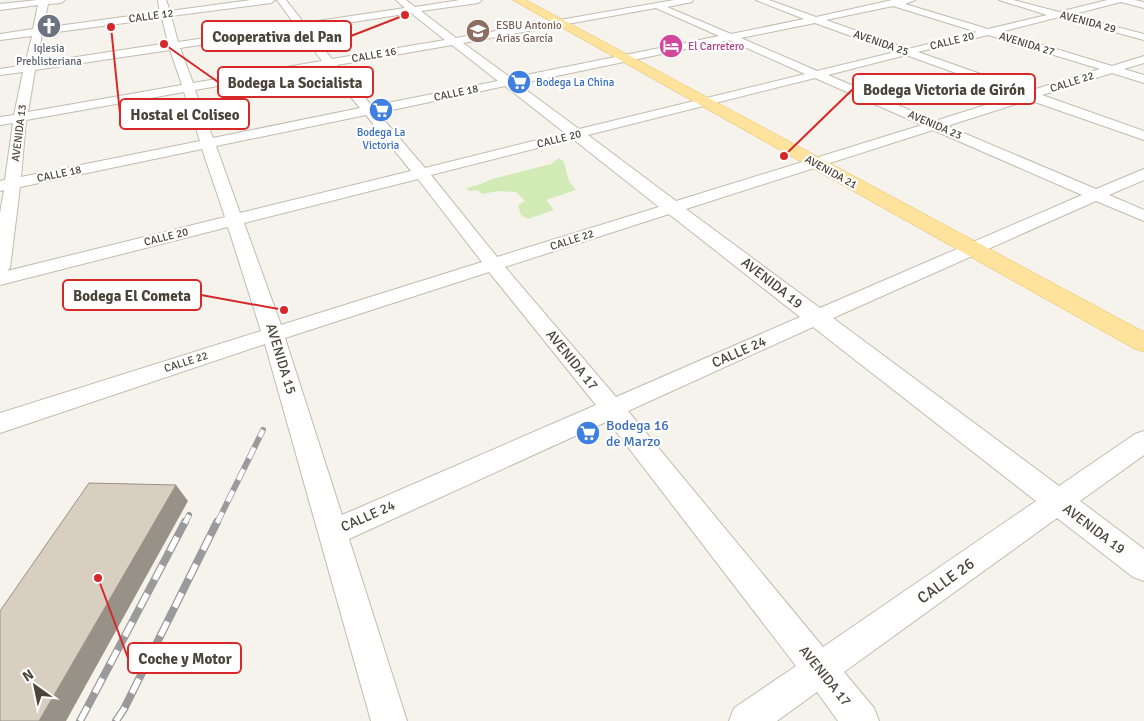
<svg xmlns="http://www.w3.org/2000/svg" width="1144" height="721" viewBox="0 0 1144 721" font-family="Signika,sans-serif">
	<rect width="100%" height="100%" fill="#f6f3ec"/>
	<!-- green -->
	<path fill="#d2eab5" d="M559,158L564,162L569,181L576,190L546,200L554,210L528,219L521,215L518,205L525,201L516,192L498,191L482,194L478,190L470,191L466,188L478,185L492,179L551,164Z"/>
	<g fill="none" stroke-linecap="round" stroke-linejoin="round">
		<!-- minor casing -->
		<g stroke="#c2bbae" stroke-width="2">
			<path id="minor" d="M37,0H65L61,3L48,4L43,28L160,12L158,0H166L170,11L251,0H275L271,3L171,16L178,42L295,25L277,0H286L304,23L405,8L396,0H406L415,7L460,0H482L478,3L421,11L456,38L674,0H693L692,2L667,7L731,34L804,19L756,0H769L816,17L892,0H915L905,4L988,29L1047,15L999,0H1013L1059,12L1107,0H1134L1144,2V8L1121,2L1070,15L1144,34V40L1059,17L1000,32L1112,66L1144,56V63L1124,69L1144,75V83L1112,73L1042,95L1144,131V140L1029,100L947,126L1096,189L1144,169V180L1109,195L1144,210V221L1096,201L833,318L1059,486L1135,434L1144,431V455L1080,501L1144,549V581L1133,577L1057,518L844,672L874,708L879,721H838L817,692L777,721H729L734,708L796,666L608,421L349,539L407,721H371L265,344L0,433V413L261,331L228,227L0,285V213L4,190L0,191V181L5,180L13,123L0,125V117L14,115L23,72L0,75V69L25,65L32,36L0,40V34L33,29L38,5L0,10V4ZM893,6L977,32L908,49L826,20ZM656,8L719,36L511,78L463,43ZM411,13L445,40L332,59L308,29ZM162,18L168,43L37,63L42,34ZM815,23L895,52L817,71L741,38ZM299,30L322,61L193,83L180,48ZM988,35L1100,69L1029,91L918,52ZM729,40L805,74L579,129L518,84ZM452,45L498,81L372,106L337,65ZM170,50L182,85L28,112L35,70ZM906,55L1017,95L935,121L828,75ZM326,67L360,108L213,138L195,90ZM815,78L922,125L676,201L588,135ZM505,86L565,133L425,168L378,113ZM184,92L200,141L21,177L26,120ZM366,115L411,171L240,213L216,146ZM933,130L1082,195L820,308L686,209ZM573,139L659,207L497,257L431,175ZM202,149L225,217L7,271L10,268L20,187ZM418,179L482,262L281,325L244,223ZM669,214L800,317L616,397L505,267ZM489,272L596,405L342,515L285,338ZM813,327L1036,501L823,647L628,411Z"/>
		</g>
		<!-- major casing -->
		<g stroke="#e6c16a" stroke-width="1">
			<path id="major" d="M513,0H526L1144,332V352L1135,349Z"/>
		</g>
		<!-- minor -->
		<use href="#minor" fill="#fff" fill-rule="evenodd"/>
		<!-- major -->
		<use href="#major" fill="#ffe39c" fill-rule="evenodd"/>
		<!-- rail-far1 casing -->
		<g stroke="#9a9a9a" stroke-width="6">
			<g id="rail-far1">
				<path d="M185,523L189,515"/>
				<path d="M217,523L263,430"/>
			</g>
		</g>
		<!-- rail casing -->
		<g stroke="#9a9a9a" stroke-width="8">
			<g id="rail">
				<path d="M80,721L185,522"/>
				<path d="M116,721L124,709L217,522"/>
			</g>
		</g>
		<!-- rail-far1 -->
		<use href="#rail-far1" stroke="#fff" stroke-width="4.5" stroke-dasharray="12" stroke-linecap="butt"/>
		<!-- rail -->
		<use href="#rail" stroke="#fff" stroke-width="5.5" stroke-dasharray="16" stroke-linecap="butt"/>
	</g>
	<!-- shaded-wall -->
	<path fill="#979187" d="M176,485L188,501L66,721H39Z"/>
	<!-- building -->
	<path fill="#d8cfc1" stroke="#979187" d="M89,483L176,485L39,721H0V611Z"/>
	<!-- icons -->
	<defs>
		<g id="church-disc" transform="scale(1.25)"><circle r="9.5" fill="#6b7280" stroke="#fff"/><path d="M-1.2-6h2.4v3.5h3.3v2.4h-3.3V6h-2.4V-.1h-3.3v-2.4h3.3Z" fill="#fff"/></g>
		<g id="school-disc" transform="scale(1.25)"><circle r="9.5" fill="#8d6e63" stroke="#fff"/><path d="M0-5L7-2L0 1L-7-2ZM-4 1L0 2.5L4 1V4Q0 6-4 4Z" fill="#fff"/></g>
		<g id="hotel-disc" transform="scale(1.25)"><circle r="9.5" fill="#d1479c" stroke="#fff"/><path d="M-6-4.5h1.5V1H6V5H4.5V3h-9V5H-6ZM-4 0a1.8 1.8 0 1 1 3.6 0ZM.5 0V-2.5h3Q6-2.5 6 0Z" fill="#fff"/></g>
		<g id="supermarket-disc" transform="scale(1.25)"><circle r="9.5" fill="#3f7fe0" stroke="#fff"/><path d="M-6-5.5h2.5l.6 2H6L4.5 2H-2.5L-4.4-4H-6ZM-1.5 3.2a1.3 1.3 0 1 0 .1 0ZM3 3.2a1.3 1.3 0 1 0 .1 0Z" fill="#fff"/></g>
	</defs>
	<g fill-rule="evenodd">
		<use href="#church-disc" x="49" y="26"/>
		<use href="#school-disc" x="478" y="31"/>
		<use href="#hotel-disc" x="671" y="46"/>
		<use href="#supermarket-disc" x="519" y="82"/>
		<use href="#supermarket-disc" x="381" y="110"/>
		<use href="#supermarket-disc" x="588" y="433"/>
	</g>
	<g text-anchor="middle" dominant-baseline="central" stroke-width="4.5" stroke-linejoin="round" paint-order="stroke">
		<!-- far-street labels -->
		<g font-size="11" fill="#4b4439" stroke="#fff">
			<text transform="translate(151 16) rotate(-8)">CALLE 12</text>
			<text transform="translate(1088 22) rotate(15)">AVENIDA 29</text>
			<text transform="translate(952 41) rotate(-14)">CALLE 20</text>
			<text transform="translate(881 43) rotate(19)">AVENIDA 25</text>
			<text transform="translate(1027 44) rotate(17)">AVENIDA 27</text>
			<text transform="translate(374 55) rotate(-10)">CALLE 16</text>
			<text transform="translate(1072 82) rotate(-18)">CALLE 22</text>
			<text transform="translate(456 93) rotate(-12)">CALLE 18</text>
			<text transform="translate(935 125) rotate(23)">AVENIDA 23</text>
			<text transform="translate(19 133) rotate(-83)">AVENIDA 13</text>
			<text transform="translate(559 139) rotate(-14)">CALLE 20</text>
			<text transform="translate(831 172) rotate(29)">AVENIDA 21</text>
			<text transform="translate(59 174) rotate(-12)">CALLE 18</text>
			<text transform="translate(166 237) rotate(-14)">CALLE 20</text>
			<text transform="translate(572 240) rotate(-18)">CALLE 22</text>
			<text transform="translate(186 362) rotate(-18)">CALLE 22</text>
		</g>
		<!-- far-education labels -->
		<g font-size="11" fill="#785e54" stroke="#fff" text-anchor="start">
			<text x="496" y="25">ESBU Antonio<tspan x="496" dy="13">Arias García</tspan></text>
		</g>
		<!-- far-hotel labels -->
		<g font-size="11" fill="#b23c85" stroke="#fff" text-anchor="start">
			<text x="688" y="46">El Carretero</text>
		</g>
		<!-- far-worship labels -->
		<g font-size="11" fill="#5b616d" stroke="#fff">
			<text x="49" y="48">Iglesia<tspan x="49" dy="13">Preblisteriana</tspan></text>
		</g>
		<!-- far-shop labels -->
		<g font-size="11" fill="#366cbe" stroke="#fff" text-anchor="start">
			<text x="536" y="82">Bodega La China</text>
			<text x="381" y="132" text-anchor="middle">Bodega La<tspan x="381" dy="13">Victoria</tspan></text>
		</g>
		<!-- street labels -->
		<g font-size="14" fill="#4b4439" stroke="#fff">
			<text transform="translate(772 283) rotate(38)">AVENIDA 19</text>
			<text transform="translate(739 352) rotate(-24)">CALLE 24</text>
			<text transform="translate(281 359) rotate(73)">AVENIDA 15</text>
			<text transform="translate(572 360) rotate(51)">AVENIDA 17</text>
			<text transform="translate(368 516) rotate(-24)">CALLE 24</text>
			<text transform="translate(1094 529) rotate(37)">AVENIDA 19</text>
			<text transform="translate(825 676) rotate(51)">AVENIDA 17</text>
		</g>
		<!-- shop labels -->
		<g font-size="14" fill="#366cbe" stroke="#fff" text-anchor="start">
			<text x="606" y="425">Bodega 16<tspan x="606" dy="16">de Marzo</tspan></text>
		</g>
		<!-- near-street labels -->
		<g font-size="16" fill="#4b4439" stroke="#fff">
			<text transform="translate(946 581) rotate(-36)">CALLE 26</text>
		</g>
	</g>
	<!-- callouts -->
	<path fill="none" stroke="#d62828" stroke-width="2" d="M405 15L351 36M164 44L218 82M784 156L853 89M111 27L120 114M284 310L201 295M98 578L128 658"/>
	<g fill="#d62828" stroke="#fff" stroke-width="2">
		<circle cx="405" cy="15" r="5"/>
		<circle cx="164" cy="44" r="5"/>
		<circle cx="784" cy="156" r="5"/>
		<circle cx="111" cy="27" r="5"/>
		<circle cx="284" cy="310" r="5"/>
		<circle cx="98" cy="578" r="5"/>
	</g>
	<g fill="#fff" stroke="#d62828" stroke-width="2">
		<rect x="202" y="21" width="149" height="30" rx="5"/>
		<rect x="218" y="67" width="155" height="30" rx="5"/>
		<rect x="853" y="74" width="182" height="30" rx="5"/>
		<rect x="120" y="99" width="129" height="30" rx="5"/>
		<rect x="63" y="280" width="138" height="30" rx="5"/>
		<rect x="128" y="643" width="113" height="30" rx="5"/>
	</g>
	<g font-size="15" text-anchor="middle" font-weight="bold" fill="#4b4439">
		<text x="277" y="42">Cooperativa del Pan</text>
		<text x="295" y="88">Bodega La Socialista</text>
		<text x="944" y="95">Bodega Victoria de Girón</text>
		<text x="185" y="120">Hostal el Coliseo</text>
		<text x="132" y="301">Bodega El Cometa</text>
		<text x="185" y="664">Coche y Motor</text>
	</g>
	<!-- north arrow -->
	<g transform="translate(35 686) rotate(327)" stroke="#ffffff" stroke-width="4" paint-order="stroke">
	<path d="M0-4L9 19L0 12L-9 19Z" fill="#4b4439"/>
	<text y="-8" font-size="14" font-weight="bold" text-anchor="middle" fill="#4b4439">N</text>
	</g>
</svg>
